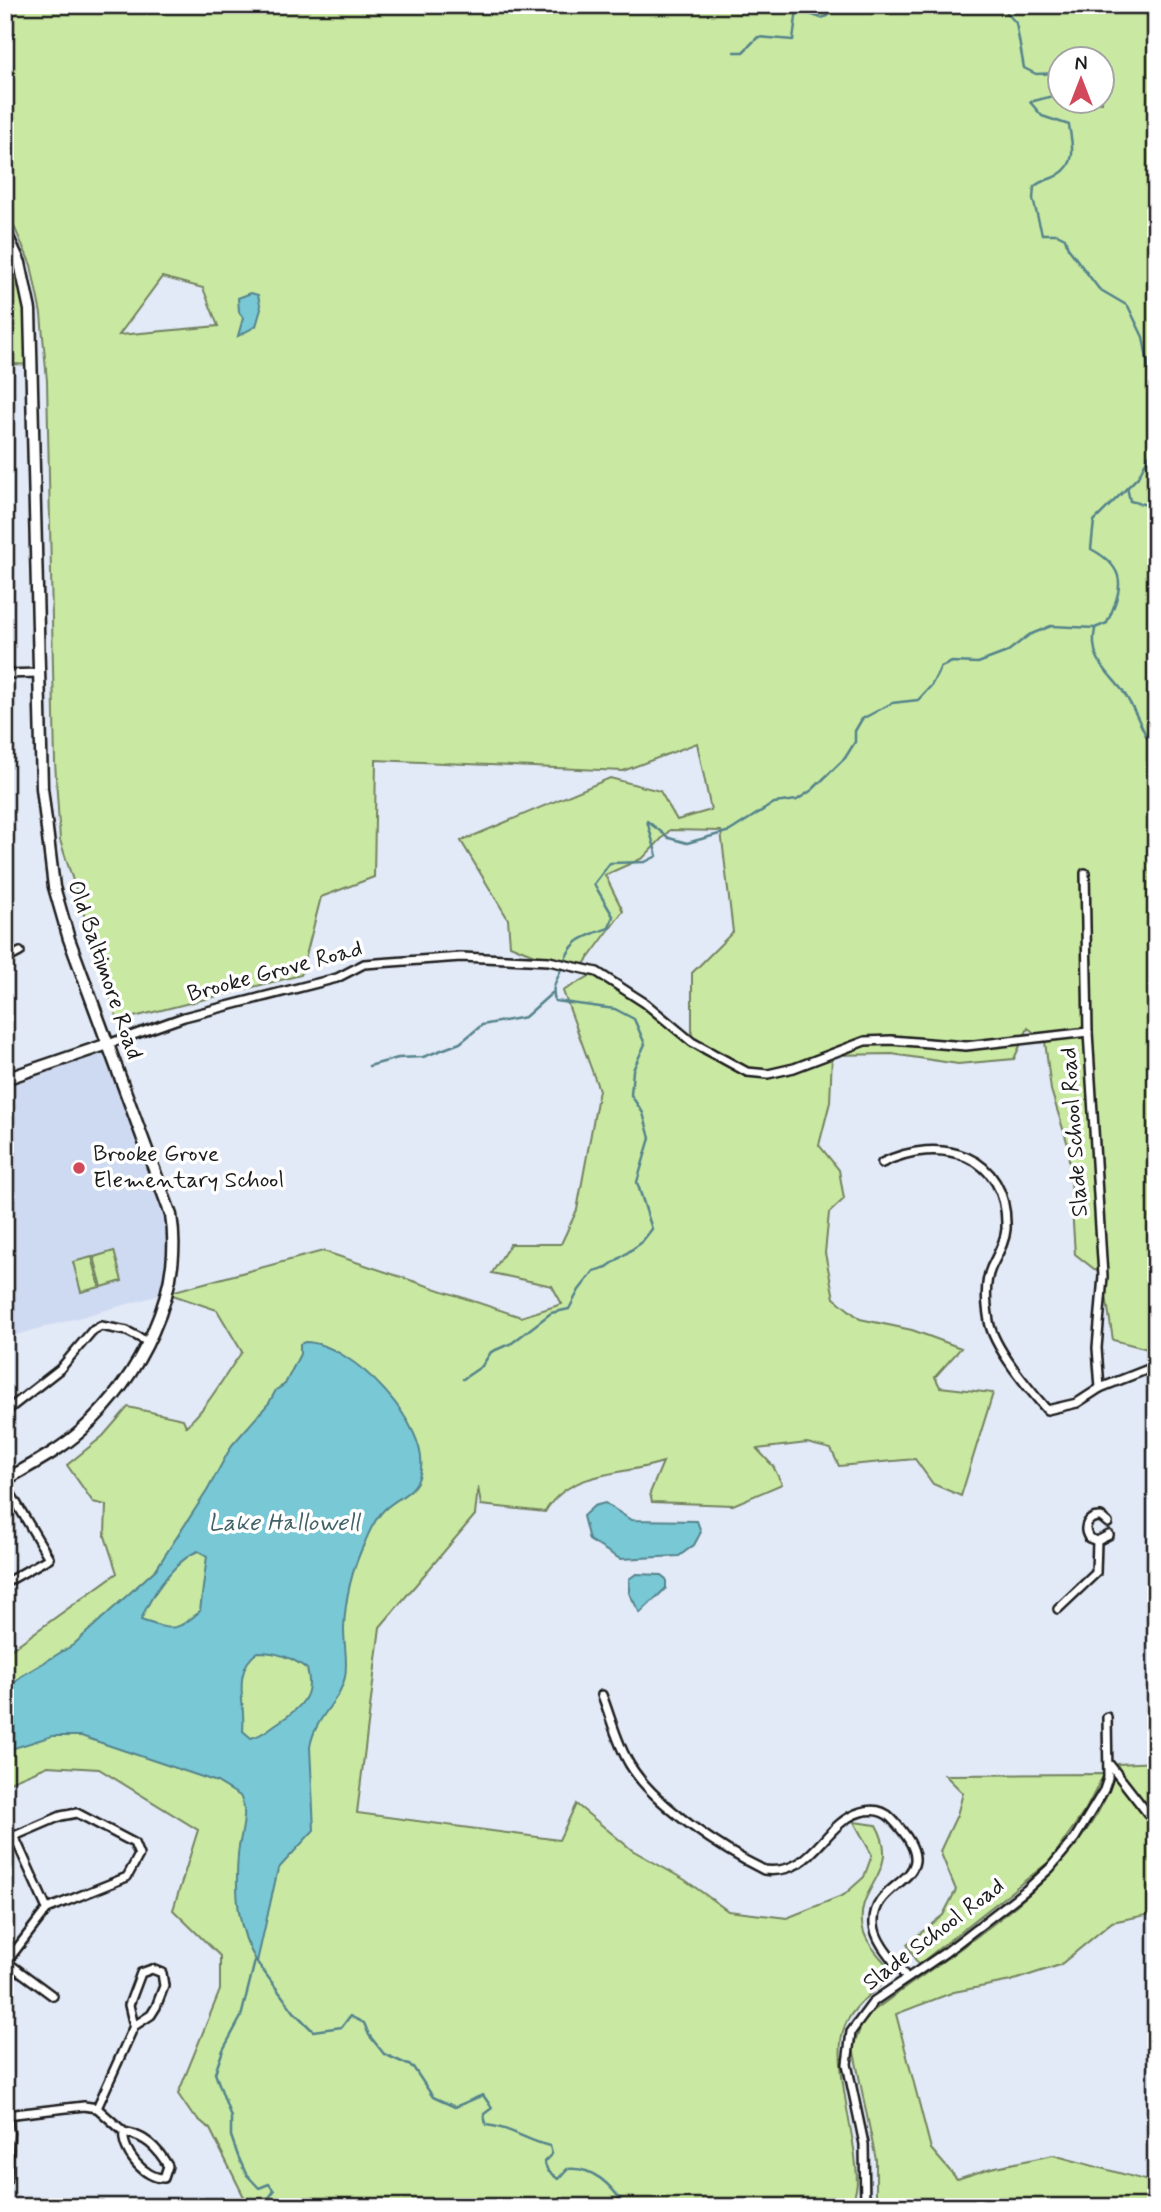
<svg xmlns="http://www.w3.org/2000/svg" width="1161" height="2212" viewBox="0 0 1161 2212" font-family="Mynerve,sans-serif">
	<rect width="100%" height="100%" fill="#e2e9f7"/>
	<filter id="ink" filterUnits="userSpaceOnUse"><feTurbulence type="fractalNoise" baseFrequency=".0143" numOctaves="2"/><feDisplacementMap in="SourceGraphic" scale="14" xChannelSelector="R" yChannelSelector="G"/><feConvolveMatrix kernelMatrix="1 2 1 2 8 2 1 2 1" color-interpolation-filters="sRGB"/></filter>
	<g filter="url(#ink)">
		<!-- built -->
		<path fill="#cedaf1" d="M108,1044L171,1215L167,1293L5,1338V1081L44,1072Z"/>
		<!-- green -->
		<g fill="#c9e9a2" stroke="#72825f" stroke-width="2" fill-rule="evenodd">
			<path d="M5,5H1156V1339L1152,1350L1113,1340L1103,1276L1075,1254L1068,1145L1051,1090L1045,1041L1028,1028L1014,1059L958,1064L892,1054L832,1055L830,1102L819,1145L839,1170L844,1199L829,1213L825,1253L834,1298L860,1319L912,1330L961,1348L935,1377L940,1387L993,1393L961,1496L933,1484L915,1459L839,1466L831,1449L807,1443L757,1449L773,1466L782,1484L733,1505L652,1502L650,1493L663,1462C621,1476 569,1470 545,1512L481,1505L478,1487L475,1515L380,1627L357,1813L559,1840L576,1804L632,1850L685,1880L728,1911L787,1918L844,1895L864,1877L872,1855L854,1822L876,1825C903,1873 853,1886 863,1929C866,1944 885,1962 895,1974C877,1988 852,2006 844,2028C833,2056 851,2123 855,2156C857,2176 860,2189 849,2207H249L210,2129L191,2113L178,2094L220,1990V1956L173,1910L198,1830L99,1769L48,1766L5,1784V1654L117,1573L105,1536L106,1505L93,1502L67,1465L103,1436L128,1407L183,1419L186,1426C209,1406 223,1377 242,1352L217,1310L167,1293L323,1251L521,1317L562,1304L552,1286L492,1273L510,1244H561L577,1210L599,1090L563,991L597,972L692,1041V973L733,932L721,831L670,830L643,858L605,875L623,911L581,968L549,961L510,945L508,919L461,841L610,778L660,791L677,820L711,810L697,743L623,771L376,760L374,877L321,897L301,975L118,1021L60,840L55,762L47,381L41,314L31,265L13,224L5,215ZM1060,60H1102V102H1060ZM162,277L203,288L218,326L119,335Z"/>
			<path d="M5,231L20,263L34,365L12,364L5,370Z"/>
			<path d="M114,1251L122,1281L102,1287L94,1257Z"/>
			<path d="M92,1257L100,1287L81,1292L73,1262Z"/>
			<path d="M1156,1762V1913L1112,1922L1060,1965L1011,1981L954,1992L896,2014L931,2149L957,2179L991,2168L1053,2155L1156,2183V2207H876V2160L853,2047L862,2024L873,2011C959,1947 1090,1873 1118,1764Z"/>
			<path d="M1104,1774L1086,1809L1050,1861L918,1965L907,1944L943,1915L956,1890L940,1851L957,1815L963,1793L945,1775Z"/>
		</g>
		<!-- water -->
		<g fill="#79c8d5" stroke="#54838b" stroke-width="2" fill-rule="evenodd">
			<path d="M251,293L258,295L261,309L256,326L238,336L243,318L239,312L238,298Z"/>
			<path d="M305,1342C351,1342 433,1427 420,1474C415,1494 397,1497 384,1510C376,1518 369,1532 365,1542C352,1569 345,1599 344,1629C344,1645 348,1661 345,1677C340,1702 315,1716 310,1747L314,1830L278,1869L257,1962C237,1930 235,1893 238,1855C239,1837 250,1813 240,1796L217,1782L81,1736H52L5,1751V1693L20,1677L73,1645L156,1569L207,1491L232,1445L269,1403L276,1390L285,1384L300,1354V1344ZM198,1551L207,1556L200,1611C176,1633 171,1630 141,1620C150,1597 174,1561 198,1551ZM258,1652C277,1652 292,1657 307,1669C315,1696 299,1709 279,1722C268,1729 264,1735 251,1738L243,1731C246,1705 231,1670 258,1652Z"/>
			<path d="M605,1503L631,1520L697,1521L701,1532L694,1545L679,1556L620,1559L589,1540L583,1516L594,1506Z"/>
			<path d="M636,1574L661,1575L666,1579V1588L640,1613L629,1593V1579Z"/>
		</g>
		<g fill="none" stroke-linecap="round" stroke-linejoin="round">
			<!-- stream -->
			<g stroke="#54838b" stroke-width="2.5">
				<path d="M1008,5L1007,13L1016,23L1024,68L1036,74L1060,73"/>
				<path d="M734,52H743L758,37L793,40L797,9L821,18L828,16L831,5"/>
				<path d="M1127,487L1130,501L1156,507"/>
				<path d="M1095,629C1089,658 1106,670 1122,690C1136,709 1143,734 1156,754"/>
				<path d="M369,1066L398,1058L423,1057L460,1043L482,1025L525,1017L552,993"/>
				<path d="M463,1379L482,1366L491,1352L512,1343L551,1313L569,1309L579,1290L594,1271L607,1267L641,1243L652,1229L637,1182L650,1138L643,1113L631,1095L633,1070L645,1044L634,1019L615,1009L555,1001C551,986 556,983 561,969C571,940 580,938 609,928L613,916L594,884L610,863L645,862L657,856L647,821L669,838L687,843L730,831L774,803L797,800L812,790L845,758L855,742V731L862,719L892,703L918,700L931,686L941,667L952,662L978,663L1007,652L1029,635L1051,626L1095,628L1107,623C1122,589 1129,569 1091,549L1094,521L1138,477L1151,452L1155,401L1143,337L1128,306L1099,289L1068,248L1065,238L1057,234H1042L1033,199L1034,187C1042,179 1049,181 1058,175C1078,164 1072,144 1069,125L1042,116L1030,102L1060,94"/>
				<path d="M255,1961L241,2017L223,2050L215,2073L231,2117V2136L238,2156L246,2174L259,2188L269,2184L274,2191L262,2207"/>
				<path d="M256,1961L294,2012L313,2031L342,2027L350,2016L364,2023L369,2035L384,2054L413,2067L433,2097L455,2107L483,2095L492,2108L484,2114L486,2125C510,2127 527,2141 550,2146L552,2154L544,2162L548,2171L558,2179L567,2169C593,2166 611,2185 626,2207"/>
			</g>
			<!-- street casing -->
			<g stroke="#1c1c1c" stroke-width="12">
				<g id="street">
					<path d="M5,674L38,673"/>
					<path d="M1085,873L1088,1032L1103,1276L1097,1348L1100,1388"/>
					<path d="M5,960L20,952"/>
					<path d="M108,1044L184,1017L337,978L364,964L461,957L549,961L597,972L645,1003L692,1042L747,1072L768,1074L794,1068L865,1041L891,1040L966,1046L1088,1032"/>
					<path d="M882,1163C939,1135 1009,1153 1006,1229C1005,1243 997,1255 991,1268C984,1284 986,1304 989,1321C993,1347 1029,1389 1047,1410L1077,1403L1100,1388L1156,1366"/>
					<path d="M5,1412L60,1369L92,1331L101,1326L127,1331L148,1342"/>
					<path d="M5,1484L49,1558L5,1583"/>
					<path d="M1108,1523L1101,1517C1088,1516 1082,1527 1089,1538L1097,1541L1109,1535"/>
					<path d="M1058,1609L1096,1573L1097,1541"/>
					<path d="M602,1695C611,1718 617,1744 630,1765C654,1805 723,1850 764,1870C815,1876 822,1823 861,1812C872,1809 883,1810 891,1818C955,1884 871,1875 874,1924C875,1943 896,1963 907,1978"/>
					<path d="M1110,1765L1156,1824"/>
					<path d="M14,1836L47,1909"/>
					<path d="M5,1840L61,1816L77,1813L134,1843L139,1855L127,1877L47,1909L5,1964"/>
					<path d="M7,1962L53,1996"/>
					<path d="M97,2108L134,2026L151,2015L156,2007L164,1986L162,1973L152,1969L141,1973L129,2005L134,2026"/>
					<path d="M6,2115L84,2106L97,2108L124,2132C121,2151 145,2179 164,2178L168,2166C157,2147 145,2136 124,2132"/>
					<path d="M865,2207L864,2144L847,2064L851,2032L874,2001L946,1952L1026,1890L1050,1868L1075,1838L1104,1790L1108,1778L1107,1717"/>
				</g>
			</g>
			<!-- secondary casing -->
			<g stroke="#1c1c1c" stroke-width="15">
				<g id="secondary">
					<path d="M5,231L20,263L30,310L42,788L54,887L69,939L171,1215C184,1293 139,1378 82,1430C59,1451 31,1465 5,1480"/>
					<path d="M5,1079L108,1044"/>
					<path d="M5,2114L8,2133L5,2180"/>
				</g>
			</g>
			<!-- street -->
			<use href="#street" stroke="#fff" stroke-width="7"/>
			<!-- secondary -->
			<use href="#secondary" stroke="#fff" stroke-width="10"/>
		</g>
	</g>
	<!-- markers -->
	<circle fill="#d1495b" stroke="#fff" stroke-width="2.5" cx="79" cy="1168" r="7"/>
	<g text-anchor="middle" dominant-baseline="central" stroke-width="7" stroke-linejoin="round" paint-order="stroke">
		<!-- street labels -->
		<g font-size="23" fill="#1c1c1c" stroke="#fff">
			<text transform="translate(104 970) rotate(71)">Old Baltimore Road</text>
			<text transform="translate(275 972) rotate(-15)">Brooke Grove Road</text>
			<text transform="translate(1075 1132) rotate(-94)">Slade School Road</text>
			<text transform="translate(934 1935) rotate(-37)">Slade School Road</text>
		</g>
		<!-- poi labels -->
		<g font-size="23" fill="#1c1c1c" stroke="#fff" text-anchor="start">
			<text x="93" y="1155">Brooke Grove<tspan x="93" dy="26">Elementary School</tspan></text>
		</g>
		<!-- water labels -->
		<g font-size="24" font-style="italic" fill="#416166" stroke="#fff">
			<text x="284" y="1523">Lake Hallowell</text>
		</g>
	</g>
	<!-- margin -->
	<rect width="1161" height="2212" fill="none" stroke="#fff" stroke-width="28"/>
	<rect x="14" y="14" width="1133" height="2184" fill="none" stroke="#1c1c1c" stroke-width="2.5" filter="url(#ink)"/>
	<!-- north arrow -->
	<g transform="translate(1081 80)"><circle r="33" fill="#ffffff" stroke="#a4a4a4" stroke-width="2"/>
	<path d="M0-5L12 26L0 18L-12 26Z" fill="#d1495b"/>
	<text y="-10" font-size="19" font-weight="bold" text-anchor="middle" fill="#1c1c1c">N</text>
	</g>
</svg>
